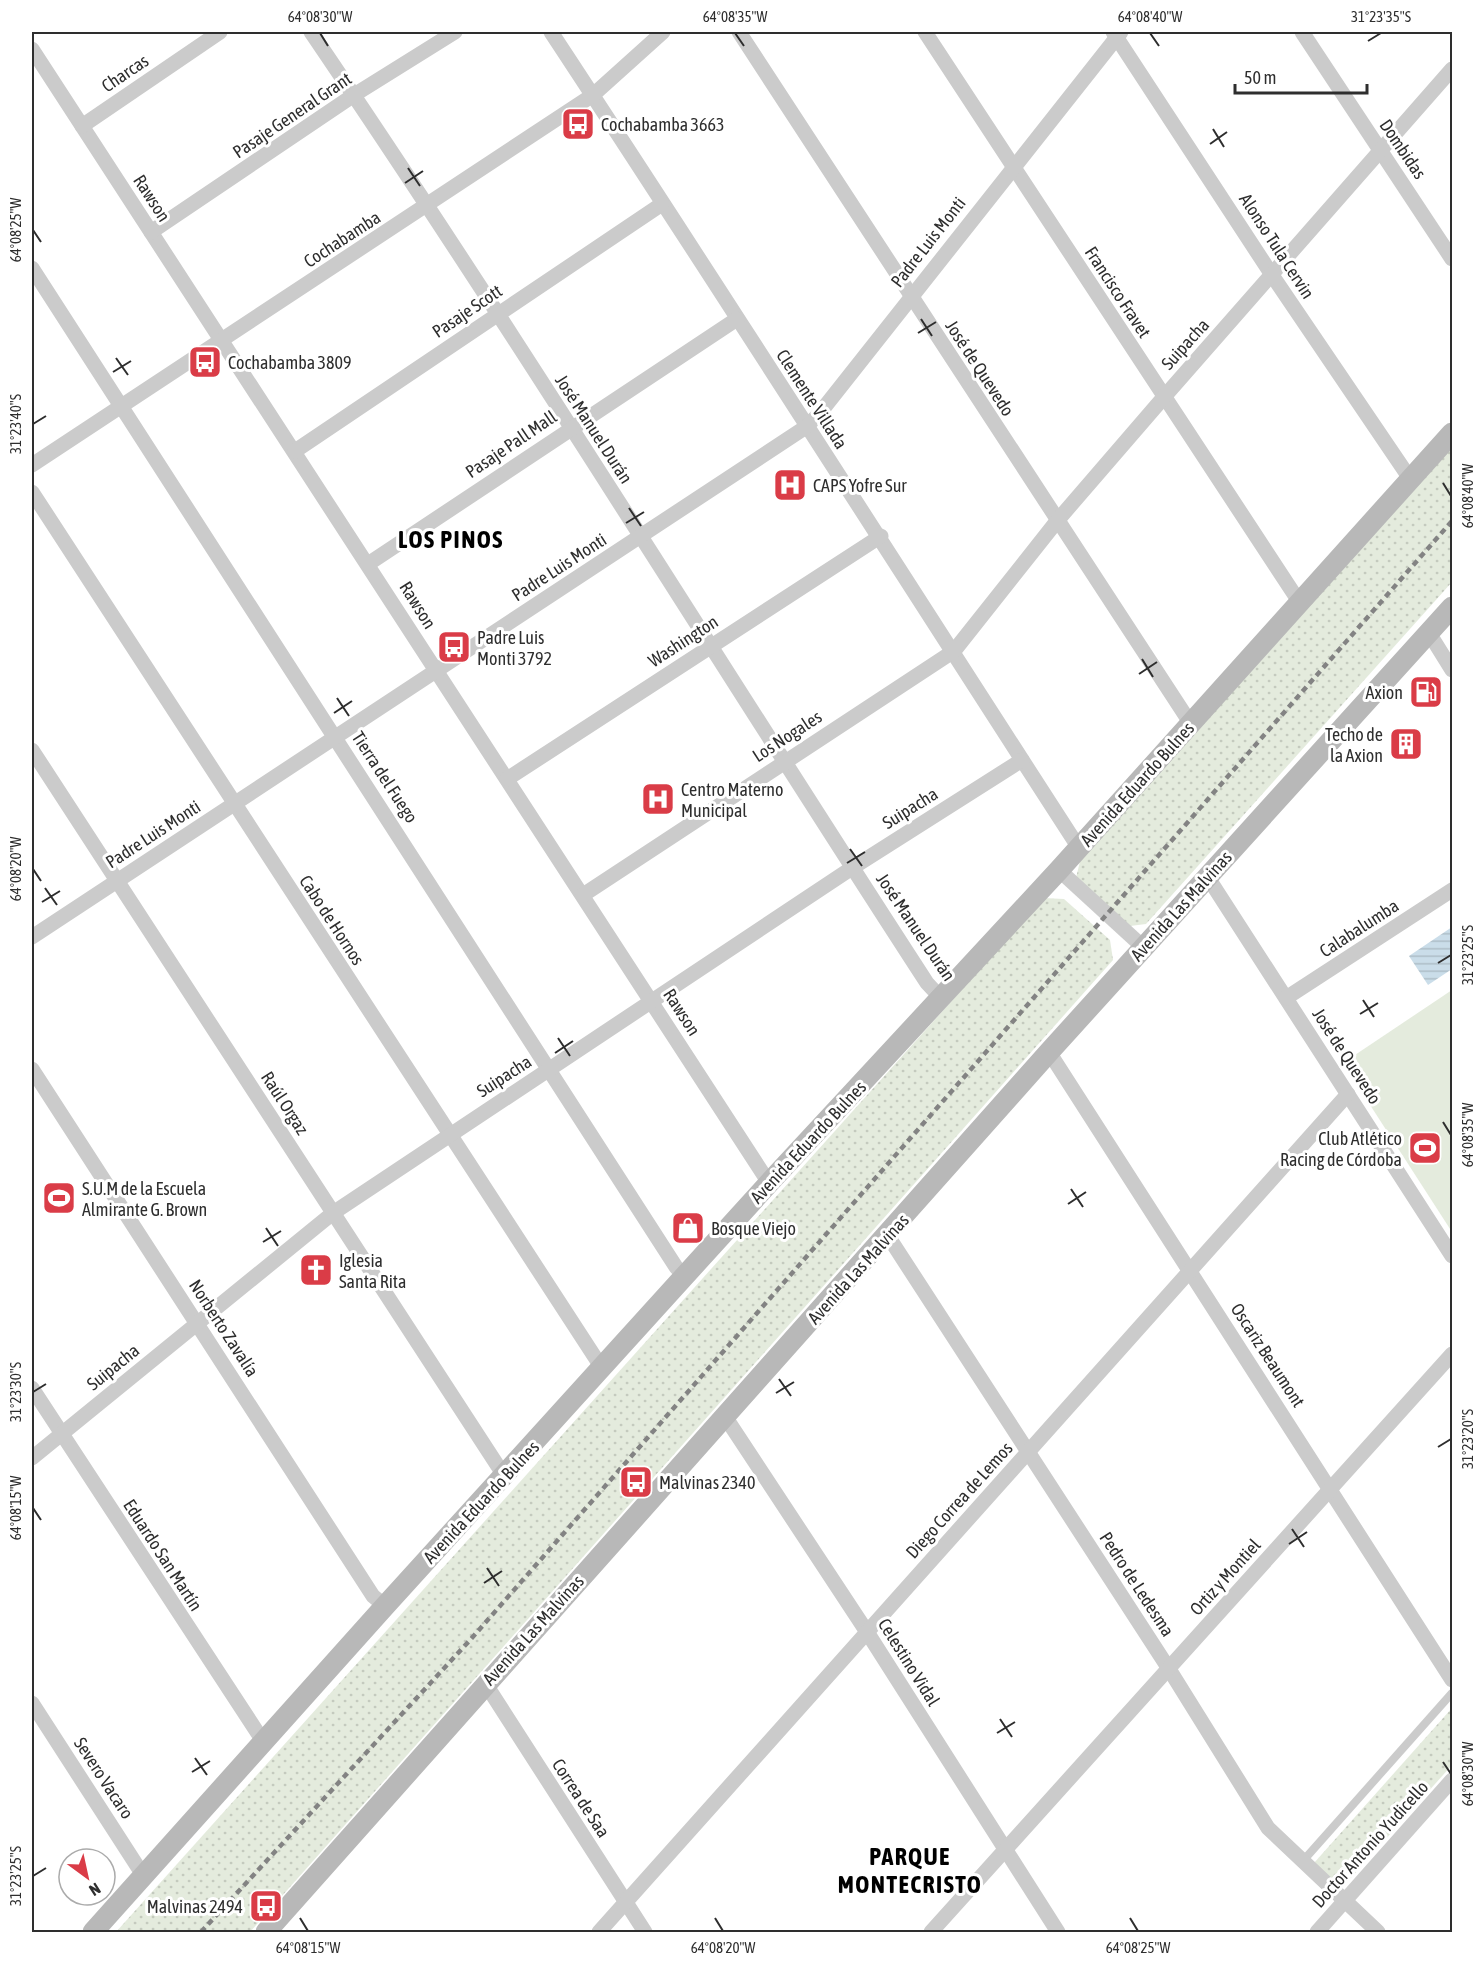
<svg xmlns="http://www.w3.org/2000/svg" width="1484" height="1964" viewBox="0 0 1484 1964" font-family="'Asap Condensed',sans-serif">
	<defs>
		<pattern id="park-dots" width="8" height="8" patternUnits="userSpaceOnUse" patternTransform="scale(1.5)"><rect width="8" height="8" fill="#e4ebdd"/><path d="M2 2h.1M6 6h.1" fill="none" stroke="#c4cabe" stroke-width="1.8" stroke-linecap="round"/></pattern>
		<pattern id="water-rules" width="6" height="5" patternUnits="userSpaceOnUse" patternTransform="scale(1.5)"><rect width="6" height="5" fill="#cadde9"/><path d="M0 2.5h6" fill="none" stroke="#aebec8"/></pattern>
	</defs>
	<rect width="100%" height="100%" fill="#fff"/>
	<!-- park -->
	<g fill="url(#park-dots)">
		<path d="M1452,439V582L1146,924L1130,926L1076,878L1082,853Z"/>
		<path d="M1044,898L1064,899L1110,940L1113,960L250,1932H116Z"/>
		<path d="M1452,1708V1765L1342,1888L1314,1863Z"/>
	</g>
	<!-- garden -->
	<path fill="#e4ebdd" d="M1452,990V1232L1343,1063Z"/>
	<!-- water -->
	<path fill="url(#water-rules)" d="M1452,927V969L1428,985L1409,956Z"/>
	<g fill="none" stroke-linecap="round" stroke-linejoin="round">
		<!-- service -->
		<path stroke="#cbcbcb" stroke-width="8" d="M1302,1862L1452,1693"/>
		<!-- minor -->
		<g stroke="#cbcbcb" stroke-width="15">
			<path d="M311,32C523,344 721,666 927,983L941,998"/>
			<path d="M551,32C729,302 903,576 1079,848"/>
			<path d="M739,32L1191,724"/>
			<path d="M925,32L1300,603"/>
			<path d="M1113,32L1272,275L1411,480"/>
			<path d="M1302,32L1452,259"/>
			<path d="M32,49L769,1183"/>
			<path d="M82,126L220,32"/>
			<path d="M151,232L354,95L455,32"/>
			<path d="M32,268L676,1267L685,1277"/>
			<path d="M295,451L662,204"/>
			<path d="M32,465L593,95L663,32"/>
			<path d="M32,492L602,1368"/>
			<path d="M368,564L737,319"/>
			<path d="M1429,633L1452,670"/>
			<path d="M32,750L505,1477"/>
			<path d="M507,779L881,536"/>
			<path d="M1059,870L1143,947"/>
			<path d="M1207,876L1452,1256"/>
			<path d="M583,895L954,651L1057,521L1164,397L1452,69"/>
			<path d="M32,937L806,427L819,414L1121,32"/>
			<path d="M1286,998L1452,890"/>
			<path d="M1049,1052L1452,1680"/>
			<path d="M32,1069L373,1596L385,1606"/>
			<path d="M888,1236L1169,1669L1268,1828L1378,1932"/>
			<path d="M32,1388L263,1741"/>
			<path d="M724,1415L867,1632L1058,1932"/>
			<path d="M32,1458L333,1213L852,868L1022,760"/>
			<path d="M485,1683L645,1932"/>
			<path d="M32,1703L143,1875"/>
			<path d="M599,1932L1348,1094"/>
			<path d="M931,1932L1452,1354"/>
			<path d="M1317,1932L1452,1780"/>
		</g>
		<!-- secondary -->
		<g stroke="#b8b8b8" stroke-width="21">
			<path d="M93,1932L385,1606L769,1183L1059,870L1452,433"/>
			<path d="M266,1932L1049,1052L1452,607"/>
		</g>
		<!-- rail -->
		<path stroke="#838383" stroke-width="4.5" stroke-dasharray="6 4.5" stroke-linecap="butt" d="M201,1932L471,1639L1452,521"/>
	</g>
	<!-- ticks -->
	<path fill="none" stroke="#2e2e2e" stroke-width="2" d="M320,33L328,46M735,33L744,46M1150,33L1159,46M1368,41L1381,33M1213,129L1224,147M1210,144L1227,132M408,168L420,186M405,183L423,171M33,230L41,242M921,319L932,336M918,333L936,322M116,358L128,375M113,372L131,361M33,424L46,416M1443,483L1451,496M629,508L641,526M626,523L644,512M1142,659L1153,677M1139,674L1157,662M337,698L349,716M334,713L352,701M850,849L862,866M847,863L865,852M33,869L41,881M45,888L57,905M42,902L60,891M1438,963L1451,955M1363,1000L1374,1017M1360,1014L1378,1003M558,1038L570,1056M555,1053L573,1041M1443,1122L1451,1135M1071,1189L1083,1207M1068,1204L1086,1192M266,1228L278,1246M263,1242L281,1231M779,1379L791,1396M33,1392L46,1384M776,1393L794,1382M1438,1447L1451,1439M33,1508L41,1520M1292,1529L1304,1547M1289,1544L1307,1532M487,1568L499,1586M484,1583L502,1571M1000,1719L1012,1737M997,1733L1015,1722M195,1758L207,1775M1443,1762L1451,1774M192,1772L210,1761M33,1876L46,1868M300,1918L308,1931M715,1918L723,1931M1130,1918L1138,1931"/>
	<!-- icons -->
	<defs>
		<g id="bus-square" transform="scale(1.725)"><rect x="-9" y="-9" width="18" height="18" rx="4" fill="#da3c47" stroke="#fff"/><path d="M-5-6H5V4H4V6H2V4H-2V6H-4V4H-5ZM-3.5-4V0h7V-4ZM-3.5 1.2v1.5H-2V1.2ZM2 1.2v1.5H3.5V1.2Z" fill="#fff"/></g>
		<g id="hospital-square" transform="scale(1.725)"><rect x="-9" y="-9" width="18" height="18" rx="4" fill="#da3c47" stroke="#fff"/><path d="M-5-5h3v3.5h4V-5h3V5h-3V1.5h-4V5h-3Z" fill="#fff"/></g>
		<g id="fuel-square" transform="scale(1.725)"><rect x="-9" y="-9" width="18" height="18" rx="4" fill="#da3c47" stroke="#fff"/><path d="M-5.5-6h7V0h2V4h1.3V-2.5L3-4.5l.8-.8L6-3V5H2.5V1h-1V6h-7ZM-4.2-4.7v3.2H.2V-4.7Z" fill="#fff"/></g>
		<g id="building-square" transform="scale(1.725)"><rect x="-9" y="-9" width="18" height="18" rx="4" fill="#da3c47" stroke="#fff"/><path d="M-4-6H4V6H1V3H-1V6H-4ZM-2.5-4.3h1.7v1.8h-1.7ZM.8-4.3h1.7v1.8H.8ZM-2.5-1h1.7V.8h-1.7ZM.8-1h1.7V.8H.8Z" fill="#fff"/></g>
		<g id="stadium-square" transform="scale(1.725)"><rect x="-9" y="-9" width="18" height="18" rx="4" fill="#da3c47" stroke="#fff"/><path d="M0-5a6.5 5 0 1 0 0 10a6.5 5 0 1 0 0-10ZM-3.5-1.8h7v3.6h-7Z" fill="#fff"/></g>
		<g id="shop-square" transform="scale(1.725)"><rect x="-9" y="-9" width="18" height="18" rx="4" fill="#da3c47" stroke="#fff"/><path d="M-5-2.5h2.3a2.7 3.5 0 0 1 5.4 0H5L5.5 6h-11ZM-1.5-2.5h3a1.5 2.3 0 0 0-3 0Z" fill="#fff"/></g>
		<g id="church-square" transform="scale(1.725)"><rect x="-9" y="-9" width="18" height="18" rx="4" fill="#da3c47" stroke="#fff"/><path d="M-1.2-6h2.4v3.5h3.3v2.4h-3.3V6h-2.4V-.1h-3.3v-2.4h3.3Z" fill="#fff"/></g>
	</defs>
	<g fill-rule="evenodd">
		<use href="#bus-square" x="578" y="124"/>
		<use href="#bus-square" x="205" y="362"/>
		<use href="#hospital-square" x="790" y="485"/>
		<use href="#bus-square" x="454" y="647"/>
		<use href="#fuel-square" x="1426" y="692"/>
		<use href="#building-square" x="1406" y="744"/>
		<use href="#hospital-square" x="658" y="799"/>
		<use href="#stadium-square" x="1425" y="1148"/>
		<use href="#stadium-square" x="59" y="1198"/>
		<use href="#shop-square" x="688" y="1228"/>
		<use href="#church-square" x="316" y="1270"/>
		<use href="#bus-square" x="636" y="1482"/>
		<use href="#bus-square" x="266" y="1906"/>
	</g>
	<g text-anchor="middle" dominant-baseline="central" stroke-width="6" stroke-linejoin="round" paint-order="stroke">
		<!-- street labels -->
		<g font-size="18" fill="#2e2e2e" stroke="#fff">
			<text transform="translate(125 73) rotate(-34)">Charcas</text>
			<text transform="translate(292 115) rotate(-34)">Pasaje General Grant</text>
			<text transform="translate(1403 149) rotate(56)">Dombidas</text>
			<text transform="translate(152 198) rotate(57)">Rawson</text>
			<text transform="translate(342 239) rotate(-33)">Cochabamba</text>
			<text transform="translate(928 242) rotate(-52)">Padre Luis Monti</text>
			<text transform="translate(1277 246) rotate(57)">Alonso Tula Cervin</text>
			<text transform="translate(1118 292) rotate(57)">Francisco Fravet</text>
			<text transform="translate(467 311) rotate(-34)">Pasaje Scott</text>
			<text transform="translate(1185 344) rotate(-48)">Suipacha</text>
			<text transform="translate(980 368) rotate(57)">José de Quevedo</text>
			<text transform="translate(812 399) rotate(57)">Clemente Villada</text>
			<text transform="translate(594 429) rotate(57)">José Manuel Durán</text>
			<text transform="translate(511 444) rotate(-34)">Pasaje Pall Mall</text>
			<text transform="translate(559 567) rotate(-33)">Padre Luis Monti</text>
			<text transform="translate(418 605) rotate(58)">Rawson</text>
			<text transform="translate(683 641) rotate(-33)">Washington</text>
			<text transform="translate(787 736) rotate(-33)">Los Nogales</text>
			<text transform="translate(385 777) rotate(57)">Tierra del Fuego</text>
			<text transform="translate(1137 784) rotate(-48)">Avenida Eduardo Bulnes</text>
			<text transform="translate(910 808) rotate(-32)">Suipacha</text>
			<text transform="translate(153 834) rotate(-33)">Padre Luis Monti</text>
			<text transform="translate(1181 906) rotate(-48)">Avenida Las Malvinas</text>
			<text transform="translate(332 920) rotate(57)">Cabo de Hornos</text>
			<text transform="translate(916 927) rotate(56)">José Manuel Durán</text>
			<text transform="translate(1359 928) rotate(-33)">Calabalumba</text>
			<text transform="translate(682 1012) rotate(57)">Rawson</text>
			<text transform="translate(1347 1056) rotate(57)">José de Quevedo</text>
			<text transform="translate(504 1076) rotate(-33)">Suipacha</text>
			<text transform="translate(285 1103) rotate(57)">Raúl Orgaz</text>
			<text transform="translate(808 1142) rotate(-47)">Avenida Eduardo Bulnes</text>
			<text transform="translate(858 1269) rotate(-48)">Avenida Las Malvinas</text>
			<text transform="translate(224 1328) rotate(57)">Norberto Zavalía</text>
			<text transform="translate(1268 1355) rotate(57)">Oscariz Beaumont</text>
			<text transform="translate(113 1367) rotate(-39)">Suipacha</text>
			<text transform="translate(959 1500) rotate(-48)">Diego Correa de Lemos</text>
			<text transform="translate(481 1502) rotate(-47)">Avenida Eduardo Bulnes</text>
			<text transform="translate(163 1555) rotate(57)">Eduardo San Martín</text>
			<text transform="translate(1225 1577) rotate(-48)">Ortiz y Montiel</text>
			<text transform="translate(1137 1584) rotate(57)">Pedro de Ledesma</text>
			<text transform="translate(533 1630) rotate(-48)">Avenida Las Malvinas</text>
			<text transform="translate(909 1662) rotate(58)">Celestino Vidal</text>
			<text transform="translate(104 1778) rotate(57)">Severo Vacaro</text>
			<text transform="translate(581 1798) rotate(57)">Correa de Saa</text>
			<text transform="translate(1370 1844) rotate(-48)">Doctor Antonio Yudicello</text>
		</g>
		<!-- poi labels -->
		<g font-size="18" fill="#2e2e2e" stroke="#fff" text-anchor="start">
			<text x="601" y="124">Cochabamba 3663</text>
			<text x="228" y="362">Cochabamba 3809</text>
			<text x="813" y="485">CAPS Yofre Sur</text>
			<text x="477" y="637">Padre Luis<tspan x="477" dy="21">Monti 3792</tspan></text>
			<text x="1403" y="692" text-anchor="end">Axion</text>
			<text x="1383" y="734" text-anchor="end">Techo de<tspan x="1383" dy="21">la Axion</tspan></text>
			<text x="681" y="789">Centro Materno<tspan x="681" dy="21">Municipal</tspan></text>
			<text x="1402" y="1138" text-anchor="end">Club Atlético<tspan x="1402" dy="21">Racing de Córdoba</tspan></text>
			<text x="82" y="1188">S.U.M de la Escuela<tspan x="82" dy="21">Almirante G. Brown</tspan></text>
			<text x="711" y="1228">Bosque Viejo</text>
			<text x="339" y="1260">Iglesia<tspan x="339" dy="21">Santa Rita</tspan></text>
			<text x="659" y="1482">Malvinas 2340</text>
			<text x="243" y="1906" text-anchor="end">Malvinas 2494</text>
		</g>
		<!-- district labels -->
		<g font-size="24" font-weight="bold" letter-spacing="1.5" fill="#000" stroke="#fff">
			<text x="451" y="539">LOS PINOS</text>
			<text x="910" y="1856">PARQUE<tspan x="910" dy="28">MONTECRISTO</tspan></text>
		</g>
	</g>
	<!-- border -->
	<rect width="1484" height="1964" fill="none" stroke="#ffffff" stroke-width="66"/>
	<!-- north arrow -->
	<g transform="translate(87 1877) rotate(147)"><circle r="28" fill="#ffffff" stroke="#ababab" stroke-width="1.5"/>
	<path d="M0-4.5L10 22L0 15L-10 22Z" fill="#da3c47"/>
	<text y="-9" font-size="16" font-weight="bold" text-anchor="middle" fill="#2e2e2e">N</text>
	</g>
	<!-- scale -->
	<path d="M1235 84v9h132v-9" fill="none" stroke="#2e2e2e" stroke-width="3"/>
	<text x="1244" y="84" font-size="18" fill="#2e2e2e" stroke="#ffffff" stroke-width="4.5" paint-order="stroke">50 m</text>
	<rect x="33" y="33" width="1418" height="1898" fill="none" stroke="#2e2e2e" stroke-width="2"/>
	<g font-size="15" text-anchor="middle" fill="#2e2e2e">
		<text x="320" y="22">64°08'30"W</text>
		<text x="735" y="22">64°08'35"W</text>
		<text x="1150" y="22">64°08'40"W</text>
		<text x="1381" y="22">31°23'35"S</text>
		<text transform="translate(16 230) rotate(-90)" y="5">64°08'25"W</text>
		<text transform="translate(16 424) rotate(-90)" y="5">31°23'40"S</text>
		<text transform="translate(1468 496) rotate(-90)" y="5">64°08'40"W</text>
		<text transform="translate(16 869) rotate(-90)" y="5">64°08'20"W</text>
		<text transform="translate(1468 955) rotate(-90)" y="5">31°23'25"S</text>
		<text transform="translate(1468 1135) rotate(-90)" y="5">64°08'35"W</text>
		<text transform="translate(16 1392) rotate(-90)" y="5">31°23'30"S</text>
		<text transform="translate(1468 1439) rotate(-90)" y="5">31°23'20"S</text>
		<text transform="translate(16 1508) rotate(-90)" y="5">64°08'15"W</text>
		<text transform="translate(1468 1774) rotate(-90)" y="5">64°08'30"W</text>
		<text transform="translate(16 1876) rotate(-90)" y="5">31°23'25"S</text>
		<text x="308" y="1953">64°08'15"W</text>
		<text x="723" y="1953">64°08'20"W</text>
		<text x="1138" y="1953">64°08'25"W</text>
	</g>
</svg>
